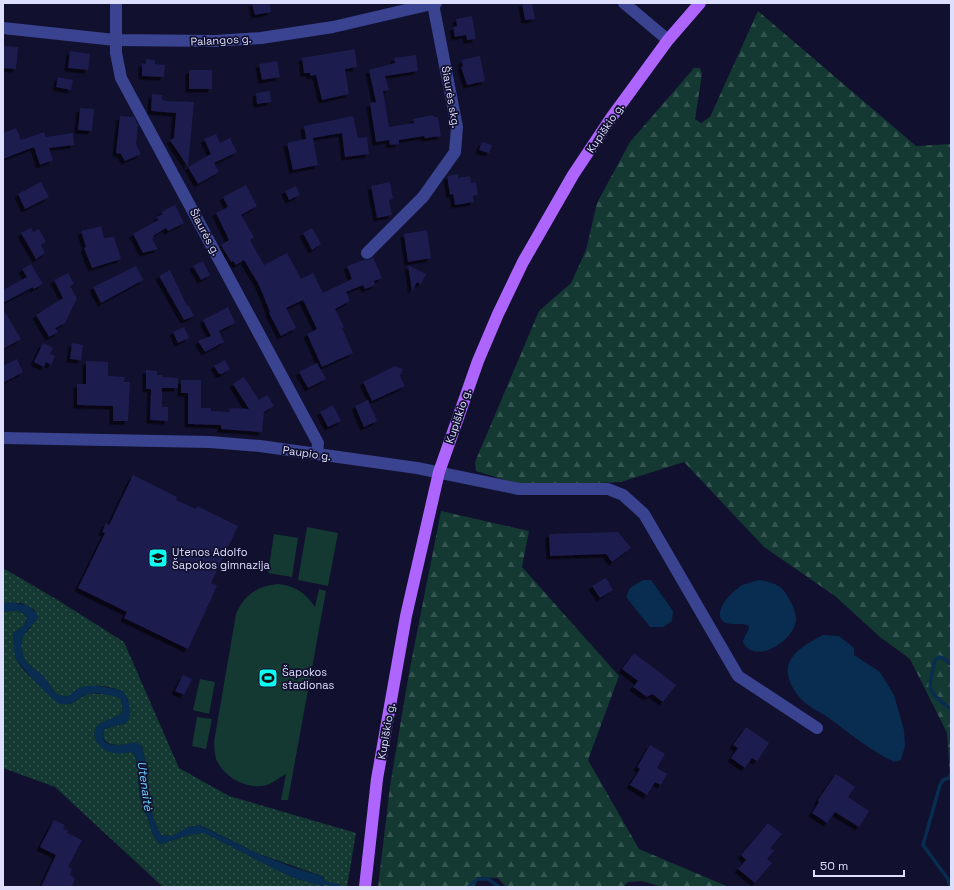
<svg xmlns="http://www.w3.org/2000/svg" width="954" height="890" viewBox="0 0 954 890" font-family="'Space Grotesk',sans-serif">
	<defs>
		<pattern id="grass-dots" width="8" height="8" patternUnits="userSpaceOnUse"><rect width="8" height="8" fill="#133932"/><path d="M2 2h.1M6 6h.1" fill="none" stroke="#355551" stroke-width="1.8" stroke-linecap="round"/></pattern>
		<pattern id="forest-firs" width="22" height="20" patternUnits="userSpaceOnUse"><rect width="22" height="20" fill="#133932"/><path d="M5 1l3.5 6h-7zM16 11l3.5 6h-7z" fill="#355551"/></pattern>
		<filter id="shadow"><feDropShadow dx="-3.5" dy="3.5" stdDeviation="0" flood-color="#0009"/></filter>
	</defs>
	<rect width="100%" height="100%" fill="#11102e"/>
	<!-- grass -->
	<path fill="url(#grass-dots)" d="M3,568L56,599L124,642L179,768L229,796L356,833L347,887H163L55,787L3,768V612C12,610 22,609 27,618L24,626L13,633C14,641 14,651 16,658C25,678 52,693 70,704L89,693L114,695L121,699L123,710L121,714C109,722 100,719 94,735L117,753L132,752C140,762 138,777 139,789C140,800 144,808 148,819C152,829 151,835 160,844C175,840 190,833 205,833L294,878L323,886L324,877L256,853L200,825L186,828L173,836L161,835C145,808 149,775 142,746C138,745 133,743 129,744C117,746 99,747 104,729L126,723L128,700L123,691C100,684 88,682 67,697L56,694L42,675L27,663L23,657L21,645L23,636L31,627L35,610L21,603H3Z"/>
	<!-- forest -->
	<g fill="url(#forest-firs)">
		<path d="M758,11L916,146L951,144V793L947,733L910,659L880,637L835,596L764,547L684,462L621,482L525,486L476,471L475,462L539,311L571,283L586,250L597,203L630,142L694,68H700L702,74L695,119L701,123L710,117Z"/>
		<path d="M441,511L529,531L522,567L619,676L588,760L639,849L729,887H662L642,881L628,882L623,887H506L498,878L477,877L475,887H378L390,786L409,673Z"/>
	</g>
	<!-- pitch -->
	<g fill="#133932">
		<path d="M307,527L338,533L328,586L298,580Z"/>
		<path d="M274,534L298,538L292,577L268,573Z"/>
		<path d="M278,584C296,586 305,593 315,607L319,589L326,591L288,800H281L286,774C280,777 273,783 267,785C249,790 227,779 218,763C214,757 215,748 214,742L236,614C244,595 257,586 278,584Z"/>
		<path d="M200,679L215,682L209,714L193,710Z"/>
		<path d="M197,717L212,719L206,749L192,746Z"/>
	</g>
	<!-- water -->
	<g fill="#082d50">
		<path d="M643,580H651L673,611L672,621L663,627H650L626,597L630,588Z"/>
		<path d="M759,580C774,582 784,586 790,601C793,606 797,615 796,621C793,641 755,666 743,642C744,635 749,632 749,626C742,622 731,626 724,622C711,613 732,591 741,586C746,583 753,582 759,580Z"/>
		<path d="M11,602L29,606L38,615L37,619L23,636L21,645L23,656L27,663L42,675L56,694L67,697C71,695 74,691 77,689C89,682 111,688 123,691C129,701 134,713 126,723L104,729C97,751 123,745 135,742L142,746C149,775 145,808 161,835L173,836L186,828L199,825L256,853L292,867L324,877L323,886L294,878L275,869L205,833C190,833 175,840 160,844C151,836 152,829 148,819C144,808 140,800 139,789C138,777 140,761 132,752C125,753 117,755 110,752C99,749 89,735 98,725C104,720 114,719 121,714L123,710L121,699C114,695 95,692 88,694C78,697 72,707 60,704C53,702 19,665 16,658C13,650 13,641 13,633L24,626L27,618C23,609 12,610 3,612V603Z"/>
		<path d="M823,635L839,636L854,648V655L880,672L894,695L904,730L905,746L901,760L894,762C870,750 850,734 829,718C822,713 814,710 808,705C796,696 782,676 790,661C795,650 813,640 823,635Z"/>
	</g>
	<g fill="none" stroke-linecap="round" stroke-linejoin="round">
		<!-- stream -->
		<g stroke="#082d50" stroke-width="3.5">
			<path d="M951,664L943,658L939,657L935,660C928,690 925,690 951,709"/>
			<path d="M320,881L341,887"/>
			<path d="M468,887L478,879H488L499,887"/>
			<path d="M950,887L948,879L923,845L940,785L943,780L949,778L951,773"/>
		</g>
	</g>
	<!-- building -->
	<g fill="#1e1b50" filter="url(#shadow)">
		<path d="M252,3H269L271,12L255,15Z"/>
		<path d="M522,3H532L535,19L525,20Z"/>
		<path d="M472,16L476,39L467,40L466,35L455,37L453,27L457,26L456,19Z"/>
		<path d="M3,46L18,47L16,69L3,68Z"/>
		<path d="M355,49L357,67L345,69L349,94L322,100L316,75L310,76V73H304L302,58Z"/>
		<path d="M70,51L90,54L88,70L68,68Z"/>
		<path d="M416,55L418,71L385,76L389,90L383,91L389,127L414,123L413,119L433,115V117H438L441,136L425,138L424,136L399,140V144L390,145L389,140L376,142L370,103L376,102L369,70L395,63L394,58Z"/>
		<path d="M480,56L485,81L467,85L461,67L463,66L462,60Z"/>
		<path d="M146,59L155,60V64L165,65L164,77L142,76V63L146,64Z"/>
		<path d="M277,61L280,77L262,80L259,64Z"/>
		<rect x="189" y="70" width="23" height="19"/>
		<path d="M58,77L73,80L71,90L56,87Z"/>
		<path d="M270,91L271,102L257,104L256,93Z"/>
		<path d="M152,94L162,95V99L165,101L194,102L188,167L170,140L174,138L176,113L151,111Z"/>
		<path d="M80,108L94,109L92,131L78,130Z"/>
		<path d="M120,116L134,117L138,125L136,144L141,154L125,161L121,154L116,153Z"/>
		<path d="M353,116L358,138L367,137L369,154L345,157L342,133L313,138L318,165L293,170L287,143L306,139L304,126Z"/>
		<path d="M16,128L21,140L44,132L46,137L73,133L74,145L49,148L53,160L40,165L34,147L3,159V133Z"/>
		<path d="M216,134L220,143L230,138L237,152L214,163L219,172L198,184L188,167L211,154L204,139Z"/>
		<path d="M482,142L492,145L489,153L479,150Z"/>
		<path d="M458,174V178L470,176L471,183L476,182L478,195L473,196L474,202L455,205L453,194L450,195L447,176Z"/>
		<path d="M41,182L49,197L25,209L18,194Z"/>
		<path d="M390,182L393,199L389,200L392,215L377,218L371,186Z"/>
		<path d="M246,185L257,206L241,215L254,237L250,240L264,265L287,253L301,279L313,273L323,293L352,279L347,266L364,260H369L373,257L382,278L374,281L375,285L365,289L363,285L346,292L350,301L335,309L344,327L342,328L353,353L322,367L307,334L317,329L303,300L286,308L296,328L281,336L269,313L270,312L259,285L244,260L236,265L233,261L231,262L221,245L229,240L216,213L228,207L223,197Z"/>
		<path d="M296,186L300,195L289,200L285,191Z"/>
		<path d="M175,205L184,223L168,231L166,228L153,236L154,238L152,239L158,249L143,253L133,234L158,220L157,217L163,214L161,212Z"/>
		<path d="M101,226L104,238L114,237L121,259L92,268L84,248L86,247L81,231Z"/>
		<path d="M31,228L33,232L39,229L46,242L41,245L45,253L36,259L21,233Z"/>
		<path d="M312,228L321,244L312,250L303,233Z"/>
		<path d="M427,230L431,258L408,262L404,234Z"/>
		<path d="M203,261L210,275L201,280L193,266Z"/>
		<path d="M31,264L43,284L34,289L33,287L3,303V290L27,277L22,269Z"/>
		<path d="M408,265L426,274L421,284L417,282L412,291Z"/>
		<path d="M136,266L143,280L101,303L93,287Z"/>
		<path d="M170,270L187,306H189L194,316L184,320L159,276Z"/>
		<path d="M68,273L74,284L70,286L77,298L65,323L55,328L58,332L49,337L36,315L63,298L54,280Z"/>
		<path d="M228,307L235,323L219,331L224,342L205,352L198,341L211,336L203,320Z"/>
		<path d="M3,309L21,339L3,349Z"/>
		<path d="M184,327L189,338L178,343L173,332Z"/>
		<path d="M43,343L53,348L50,354L55,356L51,365L46,362L44,367L34,362Z"/>
		<path d="M72,343L83,345L81,360L70,359Z"/>
		<path d="M17,359L23,372L3,383V366Z"/>
		<path d="M225,360L230,369L222,374H219L214,366Z"/>
		<path d="M86,361L108,362V376L125,377L124,382H130L128,421H113V406L77,405V384H86Z"/>
		<path d="M317,363L326,379L308,388L299,372Z"/>
		<path d="M395,366L403,369L400,376L405,386L372,401L363,382Z"/>
		<path d="M146,370L157,371V375H162V377L178,378V388H162V407H168V421L150,420L151,389H146Z"/>
		<path d="M244,377L259,400L267,395L274,406L264,412L262,432L221,429V425L188,424V393H181V380H201V408H211V411L229,412L230,408L249,409L233,384Z"/>
		<path d="M368,400L377,421L364,427L355,406Z"/>
		<path d="M333,405L341,421L328,427L320,412Z"/>
		<path d="M133,475L177,497L176,500L196,509L197,506L238,526L211,583L217,586L188,649L124,618L127,612L78,588L105,533L102,532L106,523L109,525Z"/>
		<path d="M618,532L631,548L612,562L606,554L550,556L549,534Z"/>
		<path d="M606,578L613,590L600,598L592,586Z"/>
		<path d="M634,653L676,685L663,702L652,694L647,697L633,687L638,681L622,669Z"/>
		<path d="M183,675L192,679L184,695L175,691Z"/>
		<path d="M746,727L769,743L757,761L752,758L745,768L731,758L738,748L733,745Z"/>
		<path d="M650,745L665,754L657,768L667,774L661,785L655,782L647,795L630,785L640,769L637,767Z"/>
		<path d="M836,774L855,787L848,797L869,811L859,827L835,812L827,823L812,813L819,802L818,800Z"/>
		<path d="M54,820L65,825L63,829L68,831L67,833L82,840L68,867L72,869L70,874L75,879L72,887H41L56,855L40,847Z"/>
		<path d="M768,823L782,834L770,848L774,851L767,859L772,863L755,883L738,869L746,860L741,855Z"/>
	</g>
	<g fill="none" stroke-linecap="round" stroke-linejoin="round">
		<!-- minor -->
		<g stroke="#394390" stroke-width="12">
			<path d="M116,3V53L121,78L318,443L317,454"/>
			<path d="M624,3L668,40"/>
			<path d="M3,28L115,40L215,41L261,38L333,27L436,3"/>
			<path d="M367,253L423,197L455,152L457,127L433,4"/>
			<path d="M3,438L210,442L260,446L417,468L519,489H608L623,495L644,514L738,676L817,728"/>
		</g>
		<!-- major -->
		<path stroke="#ae65ff" stroke-width="12" d="M365,887L377,779L406,616L439,472L478,361L498,314L523,262L573,175L611,118L668,40L700,3"/>
	</g>
	<!-- icons -->
	<defs>
		<g id="school-square" transform="scale(1)"><rect x="-9" y="-9" width="18" height="18" rx="4" fill="#0afff2" stroke="#11102e"/><path d="M0-5L7-2L0 1L-7-2ZM-4 1L0 2.5L4 1V4Q0 6-4 4Z" fill="#111"/></g>
		<g id="stadium-square" transform="scale(1)"><rect x="-9" y="-9" width="18" height="18" rx="4" fill="#0afff2" stroke="#11102e"/><path d="M0-5a6.5 5 0 1 0 0 10a6.5 5 0 1 0 0-10ZM-3.5-1.8h7v3.6h-7Z" fill="#111"/></g>
	</defs>
	<g fill-rule="evenodd">
		<use href="#school-square" x="158" y="558"/>
		<use href="#stadium-square" x="268" y="678"/>
	</g>
	<g text-anchor="middle" dominant-baseline="central" stroke-width="3.5" stroke-linejoin="round" paint-order="stroke">
		<!-- street labels -->
		<g font-size="11" fill="#dedfff" stroke="#11102e">
			<text transform="translate(221 40) rotate(-3)">Palangos g.</text>
			<text transform="translate(451 97) rotate(80)">Šiaurės skg.</text>
			<text transform="translate(605 128) rotate(-56)">Kupiškio g.</text>
			<text transform="translate(205 232) rotate(62)">Šiaurės g.</text>
			<text transform="translate(458 416) rotate(-71)">Kupiškio g.</text>
			<text transform="translate(307 453) rotate(8)">Paupio g.</text>
			<text transform="translate(386 731) rotate(-80)">Kupiškio g.</text>
		</g>
		<!-- poi labels -->
		<g font-size="11" fill="#dedfff" stroke="#11102e" text-anchor="start">
			<text x="172" y="552">Utenos Adolfo<tspan x="172" dy="13">Šapokos gimnazija</tspan></text>
			<text x="282" y="672">Šapokos<tspan x="282" dy="13">stadionas</tspan></text>
		</g>
		<!-- water labels -->
		<g font-size="12" font-style="italic" fill="#6cd1ff" stroke="#11102e">
			<text transform="translate(145 786) rotate(82)">Utenaitė</text>
		</g>
	</g>
	<!-- border -->
	<rect width="954" height="890" fill="none" stroke="#dedfff" stroke-width="8"/>
	<!-- scale -->
	<path d="M814 870v6h90v-6" fill="none" stroke="#dedfff" stroke-width="2"/>
	<text x="820" y="870" font-size="12" fill="#dedfff" stroke="#11102e" stroke-width="3" paint-order="stroke">50 m</text>
</svg>
